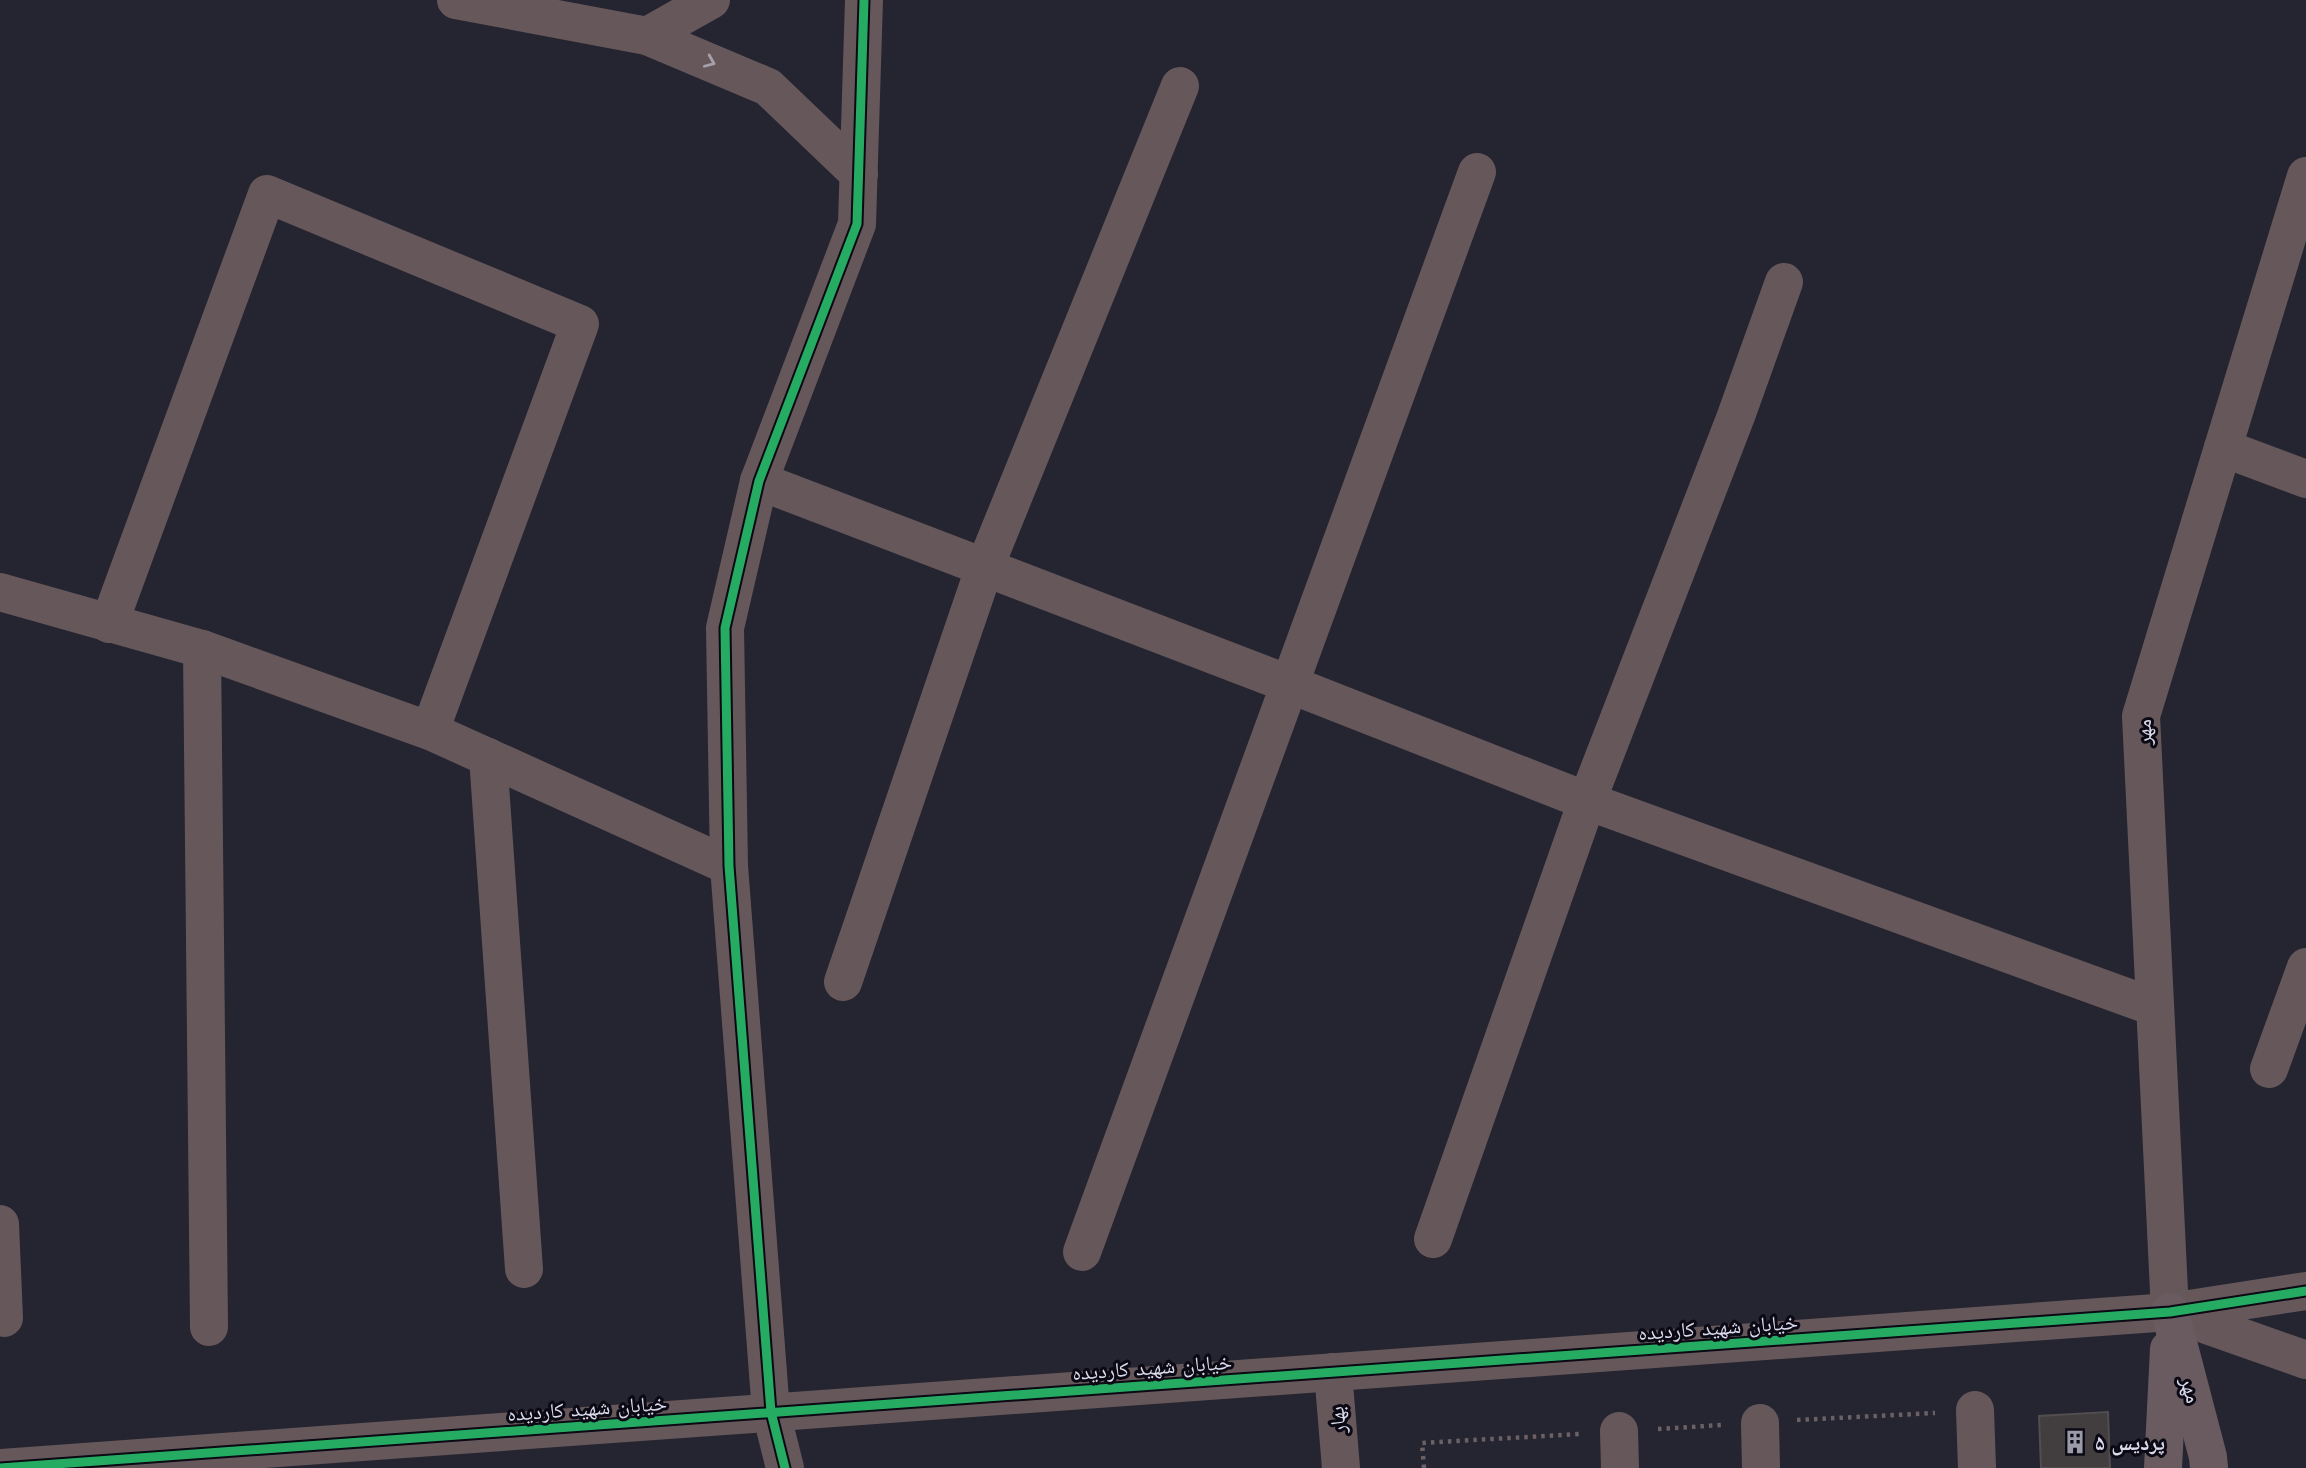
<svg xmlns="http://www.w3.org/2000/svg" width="2306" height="1468" viewBox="0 0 2306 1468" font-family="'Work Sans','Noto Naskh Arabic',sans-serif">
	<rect width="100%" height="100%" fill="#252431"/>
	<!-- building -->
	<path fill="#423d3f" stroke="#524e4f" stroke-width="2" d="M2108,1412L2110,1468H2041L2039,1416Z"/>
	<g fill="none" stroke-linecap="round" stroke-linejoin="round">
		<!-- path -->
		<g stroke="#6b6064" stroke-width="4.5" stroke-dasharray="3.5 5" stroke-linecap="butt">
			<path d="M1797,1420L1935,1413"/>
			<path d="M1658,1429L1722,1425"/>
			<path d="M1424,1468L1422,1443L1579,1434"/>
		</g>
		<!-- street -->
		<g stroke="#66585a" stroke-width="38">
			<path d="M456,0L647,36L768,87L859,174"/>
			<path d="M647,36L711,0"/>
			<path d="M2306,176L2141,716L2170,1312L2306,1360"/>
			<path d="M2223,448L2306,479"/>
			<path d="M759,481L1289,684L1587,801L2154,1007"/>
			<path d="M0,592L202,649L430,731L729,866"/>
			<path d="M109,624L267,194L580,324L430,731"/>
			<path d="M202,649L209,1327"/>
			<path d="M488,757L524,1269"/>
			<path d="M843,982L984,569L1180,86"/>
			<path d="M2269,1069L2306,967"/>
			<path d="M0,1224L4,1318"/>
			<path d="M1433,1239L1587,801L1736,416L1784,282"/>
			<path d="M1082,1252L1477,172"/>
			<path d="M1333,1372L1341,1468"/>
			<path d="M1975,1410L1977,1468"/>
			<path d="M1760,1423L1761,1468"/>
			<path d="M1619,1431L1620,1468"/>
			<path d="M0,1468L2170,1312L2306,1291"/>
			<path d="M785,1468L771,1412L729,866L725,628L759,481L857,224L864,0"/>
		</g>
		<!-- secondary -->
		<g stroke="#695b5f" stroke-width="38">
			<path d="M2170,1312L2208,1457L2209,1468"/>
			<path d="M2163,1468L2169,1349"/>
		</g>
		<!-- cycleway casing -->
		<g stroke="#0a0914" stroke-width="13">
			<g id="cycleway">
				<path d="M0,1468L2170,1312L2306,1291"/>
				<path d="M785,1468L771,1412L729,866L725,628L759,481L857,224L864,0"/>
			</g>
		</g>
		<!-- cycleway -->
		<use href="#cycleway" stroke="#26ab63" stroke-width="9"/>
	</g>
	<!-- one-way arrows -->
	<defs><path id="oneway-chevron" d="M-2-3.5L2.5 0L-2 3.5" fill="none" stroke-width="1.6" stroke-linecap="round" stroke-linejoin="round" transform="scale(1.75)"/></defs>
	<use stroke="#a6a0aa" href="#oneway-chevron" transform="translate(710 62) rotate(23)"/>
	<!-- icons -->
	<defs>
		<g id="building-bare" transform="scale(1.89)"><path d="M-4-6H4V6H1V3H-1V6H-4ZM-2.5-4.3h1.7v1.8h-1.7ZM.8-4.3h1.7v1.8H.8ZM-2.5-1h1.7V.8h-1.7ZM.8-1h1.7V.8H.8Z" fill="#9b9aaa" stroke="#0a0914" stroke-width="2.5" paint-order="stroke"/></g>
	</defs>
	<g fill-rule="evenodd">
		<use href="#building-bare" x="2075" y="1442"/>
	</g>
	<g text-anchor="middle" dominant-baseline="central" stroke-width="6" stroke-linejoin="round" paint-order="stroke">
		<!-- street labels -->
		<g font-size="21" fill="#dadaeb" stroke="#0a0914">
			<text transform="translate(2143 732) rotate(-90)">مهر</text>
			<text transform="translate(1718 1327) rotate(-4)">خیابان شهید کاردیده</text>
			<text transform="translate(1152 1367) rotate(-4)">خیابان شهید کاردیده</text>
			<text transform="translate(2191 1390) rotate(75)">مهر</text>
			<text transform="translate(587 1408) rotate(-4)">خیابان شهید کاردیده</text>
			<text transform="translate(1337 1420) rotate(-95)">بهار</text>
		</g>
		<!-- poi labels -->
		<g font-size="21" font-weight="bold" fill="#dadaeb" stroke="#0a0914" text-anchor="start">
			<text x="2095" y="1442">پردیس ۵</text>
		</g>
	</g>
</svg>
